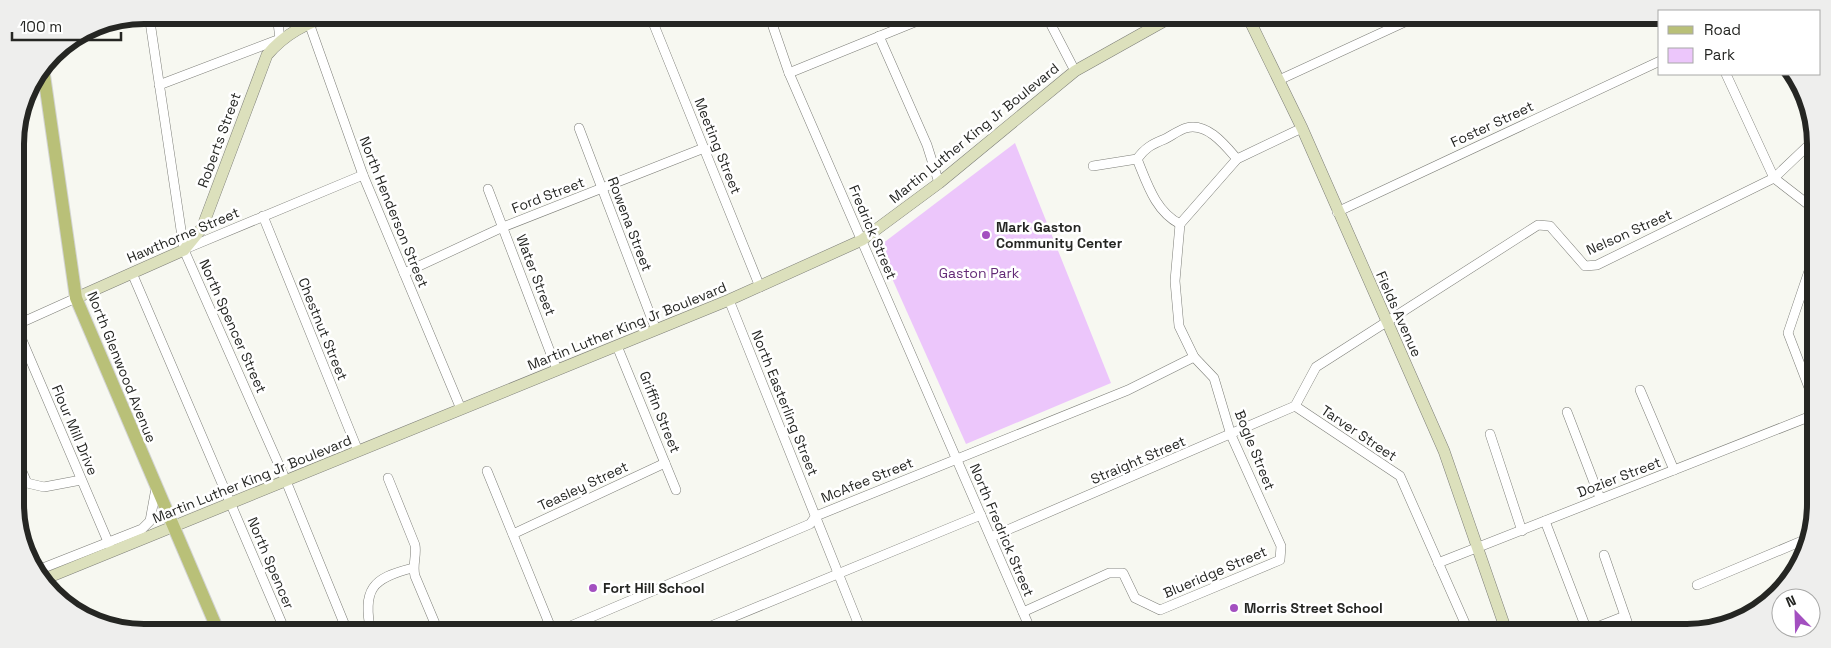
<svg xmlns="http://www.w3.org/2000/svg" width="1831" height="648" viewBox="0 0 1831 648" font-family="'Space Grotesk',sans-serif">
	<rect width="100%" height="100%" fill="#f7f8f1"/>
	<!-- green -->
	<path fill="#ecc6fb" d="M1015,143L1111,383L966,444L878,247Z"/>
	<g fill="none" stroke-linecap="round" stroke-linejoin="round">
		<!-- street casing -->
		<g stroke="#7d7e78" stroke-width="10">
			<g id="street">
				<path d="M149,15L184,250L286,481L348,633"/>
				<path d="M650,15L760,287"/>
				<path d="M769,15L789,73L1032,633"/>
				<path d="M1046,15L1075,71"/>
				<path d="M309,23L363,175L461,409"/>
				<path d="M879,36L927,145L939,183"/>
				<path d="M789,73L932,15"/>
				<path d="M1726,74L1774,178L1814,209"/>
				<path d="M1279,80L1420,15"/>
				<path d="M159,85L280,39L277,15"/>
				<path d="M579,128L656,330"/>
				<path d="M1137,159C1145,148 1152,144 1165,139C1171,136 1179,130 1186,128C1207,122 1225,145 1237,159"/>
				<path d="M1137,159C1147,183 1155,211 1180,224"/>
				<path d="M1093,166L1137,159"/>
				<path d="M488,189L557,370"/>
				<path d="M1337,212L1660,61"/>
				<path d="M263,216L358,451"/>
				<path d="M1180,224L1237,159L1302,128"/>
				<path d="M185,249L363,175"/>
				<path d="M132,273L286,633"/>
				<path d="M404,273L503,227L704,148"/>
				<path d="M729,300L862,633"/>
				<path d="M16,325L76,298"/>
				<path d="M16,326L109,544"/>
				<path d="M617,346L676,490"/>
				<path d="M1640,390L1674,470"/>
				<path d="M1811,393L1788,333L1813,259"/>
				<path d="M1567,412L1600,498"/>
				<path d="M1490,434L1522,531"/>
				<path d="M17,460L27,483L44,487L81,480"/>
				<path d="M487,471L553,633"/>
				<path d="M388,478L415,545C417,556 412,565 415,576L439,633"/>
				<path d="M1545,521L1588,633"/>
				<path d="M513,534L665,463"/>
				<path d="M991,537L1295,406"/>
				<path d="M1604,555L1631,633"/>
				<path d="M1438,563L1811,416"/>
				<path d="M38,570L142,529L150,521L156,488"/>
				<path d="M1697,585L1809,538"/>
				<path d="M1023,612L1109,573H1123L1135,598L1160,610L1280,560L1281,546L1231,435L1214,378L1194,357L1179,326L1175,281L1180,224"/>
				<path d="M1468,630L1400,476L1295,406L1316,367L1538,225L1550,226L1585,266L1597,265L1774,178L1815,139"/>
				<path d="M1587,631L1625,616"/>
				<path d="M371,633C362,589 372,578 413,568"/>
				<path d="M554,633L810,524L816,516L1128,390L1194,357"/>
				<path d="M694,633L981,515"/>
				<path d="M836,633L858,624"/>
			</g>
		</g>
		<!-- secondary casing -->
		<g stroke="#7d7e78" stroke-width="12">
			<g id="secondary">
				<path d="M1247,15L1302,128L1444,451L1507,633"/>
				<path d="M76,298L184,250L202,228L267,55C286,33 305,24 332,15"/>
				<path d="M42,580L729,300L862,240L939,183L1075,71L1175,15"/>
			</g>
		</g>
		<!-- primary casing -->
		<g stroke="#d3d4d3" stroke-width="14">
			<path id="primary" d="M43,68L76,298L219,633"/>
		</g>
		<!-- street -->
		<use href="#street" stroke="#fff" stroke-width="9"/>
		<!-- secondary -->
		<use href="#secondary" stroke="#dce0bc" stroke-width="11"/>
		<!-- primary -->
		<use href="#primary" stroke="#b9c078" stroke-width="12"/>
	</g>
	<!-- markers -->
	<g fill="#a350c0" stroke="#fff" stroke-width="2">
		<circle cx="986" cy="235" r="5"/>
		<circle cx="593" cy="588" r="5"/>
		<circle cx="1234" cy="608" r="5"/>
	</g>
	<g text-anchor="middle" dominant-baseline="central" stroke-width="5" stroke-linejoin="round" paint-order="stroke">
		<!-- street labels -->
		<g font-size="14" fill="#252623" stroke="#fff">
			<text transform="translate(1492 124) rotate(-25)">Foster Street</text>
			<text transform="translate(974 133) rotate(-39)">Martin Luther King Jr Boulevard</text>
			<text transform="translate(219 140) rotate(-70)">Roberts Street</text>
			<text transform="translate(718 146) rotate(68)">Meeting Street</text>
			<text transform="translate(548 195) rotate(-21)">Ford Street</text>
			<text transform="translate(394 212) rotate(68)">North Henderson Street</text>
			<text transform="translate(630 224) rotate(69)">Rowena Street</text>
			<text transform="translate(873 232) rotate(67)">Fredrick Street</text>
			<text transform="translate(1629 232) rotate(-24)">Nelson Street</text>
			<text transform="translate(183 235) rotate(-23)">Hawthorne Street</text>
			<text transform="translate(536 275) rotate(69)">Water Street</text>
			<text transform="translate(1399 314) rotate(66)">Fields Avenue</text>
			<text transform="translate(233 326) rotate(66)">North Spencer Street</text>
			<text transform="translate(627 326) rotate(-22)">Martin Luther King Jr Boulevard</text>
			<text transform="translate(323 329) rotate(68)">Chestnut Street</text>
			<text transform="translate(122 367) rotate(68)">North Glenwood Avenue</text>
			<text transform="translate(785 403) rotate(68)">North Easterling Street</text>
			<text transform="translate(660 412) rotate(68)">Griffin Street</text>
			<text transform="translate(75 430) rotate(67)">Flour Mill Drive</text>
			<text transform="translate(1359 433) rotate(34)">Tarver Street</text>
			<text transform="translate(1255 450) rotate(68)">Bogle Street</text>
			<text transform="translate(1138 460) rotate(-23)">Straight Street</text>
			<text transform="translate(1619 477) rotate(-21)">Dozier Street</text>
			<text transform="translate(252 479) rotate(-22)">Martin Luther King Jr Boulevard</text>
			<text transform="translate(867 480) rotate(-22)">McAfee Street</text>
			<text transform="translate(583 486) rotate(-25)">Teasley Street</text>
			<text transform="translate(1002 530) rotate(67)">North Fredrick Street</text>
			<text transform="translate(271 563) rotate(67)">North Spencer</text>
			<text transform="translate(1215 572) rotate(-23)">Blueridge Street</text>
		</g>
		<!-- poi labels -->
		<g font-size="14" font-weight="bold" fill="#252623" stroke="#fff" text-anchor="start">
			<text x="996" y="227">Mark Gaston<tspan x="996" dy="16">Community Center</tspan></text>
			<text x="603" y="588">Fort Hill School</text>
			<text x="1244" y="608">Morris Street School</text>
		</g>
		<!-- park labels -->
		<g font-size="14" fill="#632b76" stroke="#fff">
			<text x="979" y="273">Gaston Park</text>
		</g>
	</g>
	<!-- crop -->
	<path d="M0 0H1831V648H0ZM144 24H1687A120 120 0 0 1 1807 144V504A120 120 0 0 1 1687 624H144A120 120 0 0 1 24 504V144A120 120 0 0 1 144 24Z" fill="#eeeeed" fill-rule="evenodd"/>
	<path fill="none" stroke="#252623" stroke-width="6" d="M144 24H1687A120 120 0 0 1 1807 144V504A120 120 0 0 1 1687 624H144A120 120 0 0 1 24 504V144A120 120 0 0 1 144 24Z"/>
	<!-- legend -->
	<rect x="1658" y="10" width="162" height="65" fill="#ffffff" stroke="#a8a8a7"/>
	<rect x="1668" y="26" width="25" height="8" fill="#b9c078" stroke="#a8a8a7"/>
	<text x="1704" y="35" font-size="15" fill="#252623">Road</text>
	<rect x="1668" y="48" width="25" height="15" fill="#ecc6fb" stroke="#a8a8a7"/>
	<text x="1704" y="60" font-size="15" fill="#252623">Park</text>
	<!-- north arrow -->
	<g transform="translate(1796 613) rotate(337)"><circle r="24" fill="#ffffff" stroke="#a8a8a7"/>
	<path d="M0-4L9 19L0 12L-9 19Z" fill="#a350c0"/>
	<text y="-8" font-size="14" font-weight="bold" text-anchor="middle" fill="#252623">N</text>
	</g>
	<!-- scale -->
	<path d="M12 32v8h109v-8" fill="none" stroke="#252623" stroke-width="2.5"/>
	<text x="20" y="32" font-size="15" fill="#252623" stroke="#ffffff" stroke-width="4" paint-order="stroke">100 m</text>
</svg>
